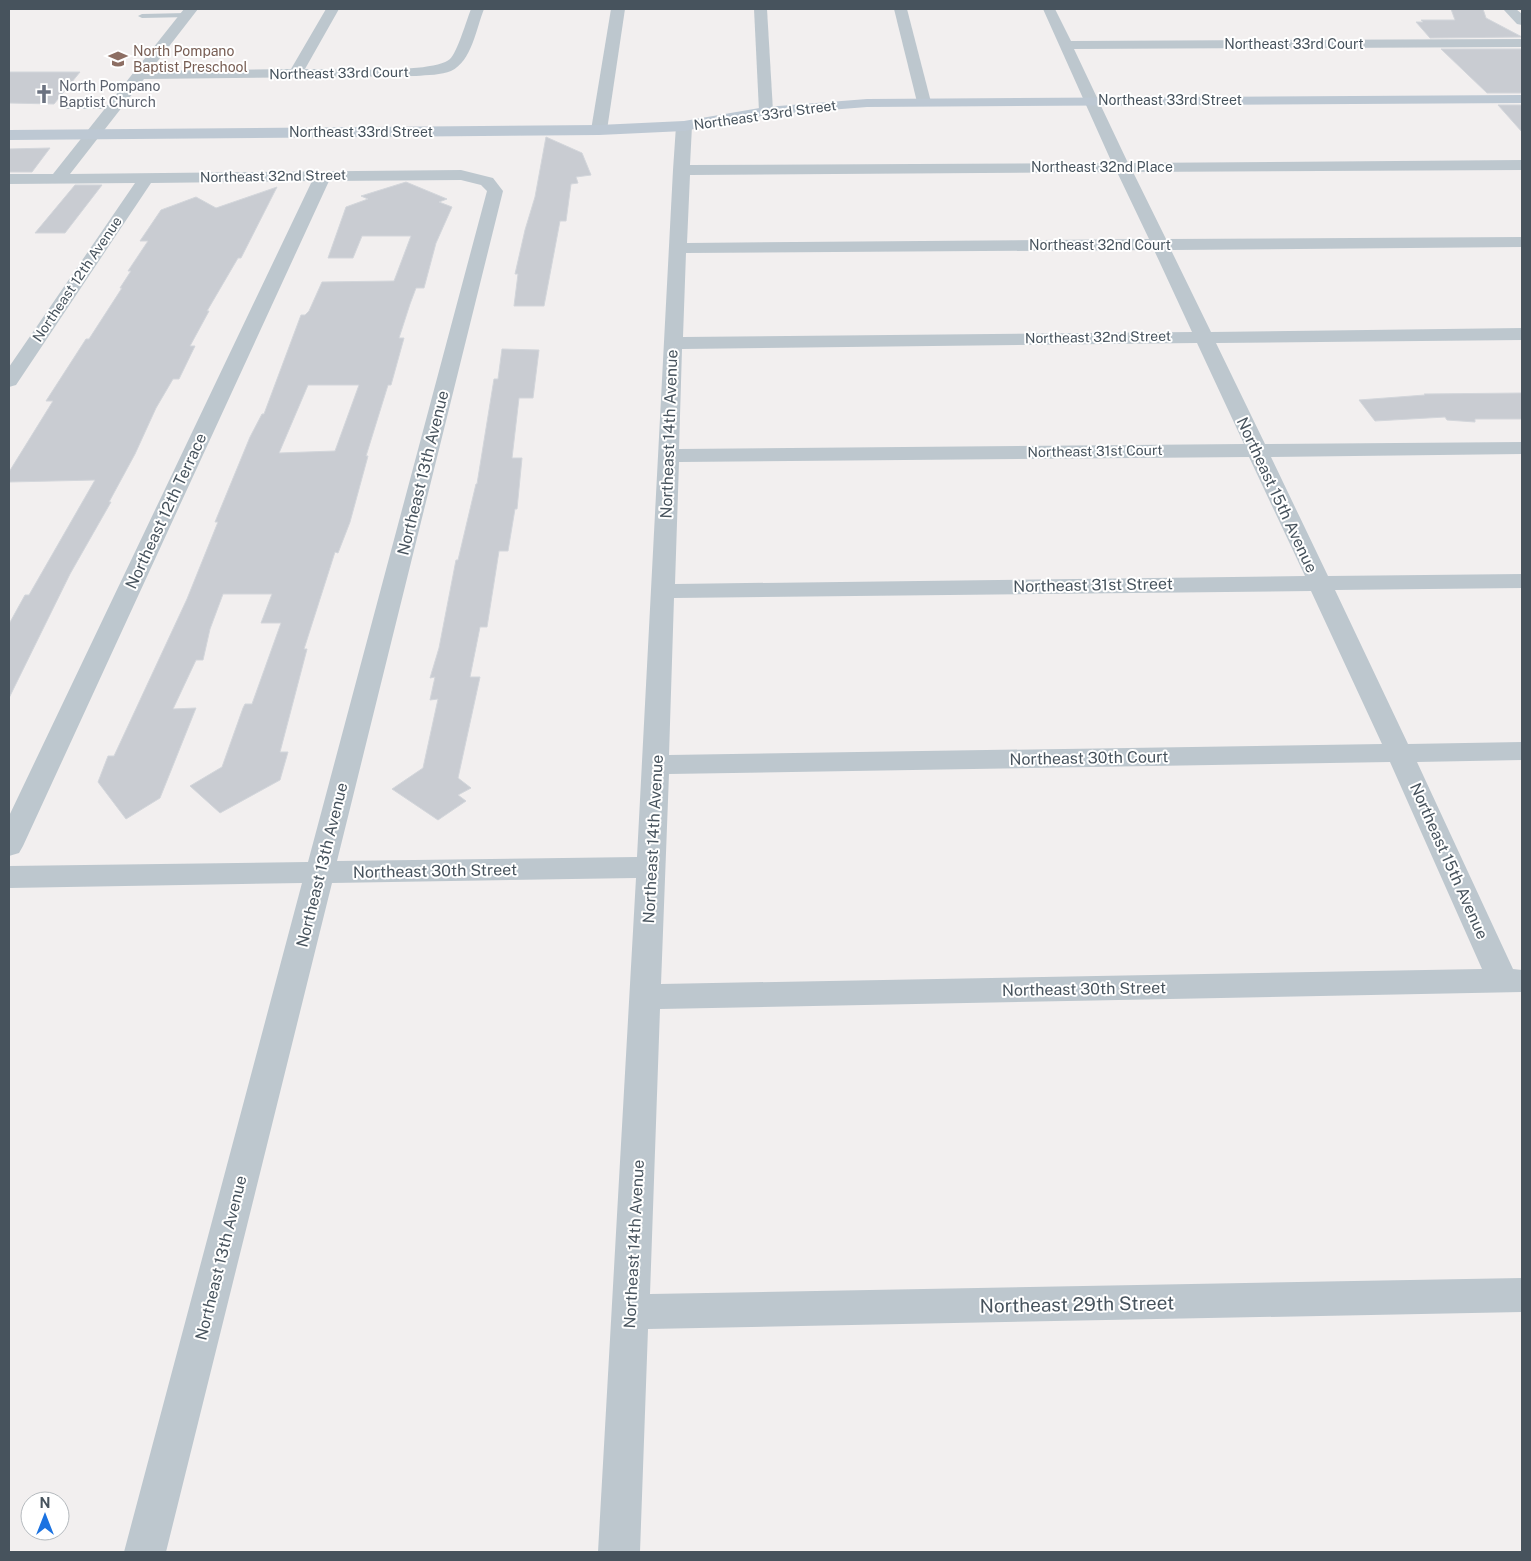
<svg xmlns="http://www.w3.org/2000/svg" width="1531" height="1561" viewBox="0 0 1531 1561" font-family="'Public Sans',sans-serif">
	<rect width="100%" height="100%" fill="#f2efef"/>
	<!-- building -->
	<g fill="#c9ccd2" stroke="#d3d6db" fill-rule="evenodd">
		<path d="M1451,9H1483L1486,18L1522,37L1430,38L1416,22H1423L1421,20H1455Z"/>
		<path d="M1441,49H1522V93H1487Z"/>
		<path d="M9,72H80L54,104L9,103Z"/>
		<path d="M1498,105H1522V132Z"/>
		<path d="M546,137L582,153L591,175L576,177L578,183L571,184L566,221H560L544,306H514L518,274H515L525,230L535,197Z"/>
		<path d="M50,148L32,172H9V149Z"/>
		<path d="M406,182L447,199L439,202L452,207L436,243L424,288H416L410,304L399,338H404L391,385H388L366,456H368L350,522L338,553L335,552L304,649H307L280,752H288L280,780L220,813L190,786L222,767L243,708L245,704H252L281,623H261L272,594H223L210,629L203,660H196L173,709L196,708L160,798L126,819L98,782L108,756H114L187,599L218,522H215L250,437L262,414H264L301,315H305L309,311L322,282L394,281L411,236H362L353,258H328L346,207L368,199L361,196ZM308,385H359L335,451L279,453Z"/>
		<path d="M75,185H102L65,233H35Z"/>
		<path d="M277,187L241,258H238L207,311H209L190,346H195L179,379H173L156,408L135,454L109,502H111L70,574L9,698V624L25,595H29L95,480L9,482V472L53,401H46L86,339H89L122,288H120L131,271H128L148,241H140L161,210L196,197L216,208Z"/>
		<path d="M502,349L539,350L533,398H519L512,458H522L517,509H515L508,551H499L487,627H480L470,677H480L458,778L471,788L458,795L466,801L438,820L392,789L423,768L438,699L430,700L435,677L430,678L439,648L456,560H458L476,484H477L494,379H498Z"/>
		<path d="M1522,393V419H1475V422L1447,420L1445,417L1375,421L1359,400L1425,395L1424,394Z"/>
	</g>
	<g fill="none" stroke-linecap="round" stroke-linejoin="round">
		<!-- lane -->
		<g fill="#bdc7ce" fill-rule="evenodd">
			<path d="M186,13L190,15L189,17L142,18L138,16L142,14Z"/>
			<path d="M62,105H115L119,107L115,109H62Z"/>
		</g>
		<!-- street -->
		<g fill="#bdc7ce" fill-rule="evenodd">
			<path d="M184,9H198L150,71L291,69L326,9H339L305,69C331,69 435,74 450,59C457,53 467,19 471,9H484C476,29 472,61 451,71C442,75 427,75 416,76L144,79L70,174L461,170L493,178L503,191L337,861L637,857L673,170L676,126L679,123H689L692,126L690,165L1112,163L1043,9H1055L1071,41L1522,39V47L1074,49L1128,163L1522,160V170L1133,172L1166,239L1522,237V247L1171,250L1211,332L1522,328V340L1216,343L1265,444L1522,442V454L1271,457L1328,576L1522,574V588L1335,590L1408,744L1522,742V760L1417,762L1513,969L1522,970V992L660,1009L650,1294L1522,1278V1312L648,1329L640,1552H598L636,878L332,883L166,1552H124L302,883L9,888V866L308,862L487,191L481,185L461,180L329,181L23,846L19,853L9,856V816L312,181L151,183L16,385L9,387V367L135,183L9,184V174H53ZM1117,172L1149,239L687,243L690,175ZM1154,250L1192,332L683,337L686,253ZM1197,343L1244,444L679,449L682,349ZM1249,457L1305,576L675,584L679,462ZM1311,591L1382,744L669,755L674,598ZM1390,762L1482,969L661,984L669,774Z"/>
			<path d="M611,9H625L607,130L604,133H594L591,130Z"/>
			<path d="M754,9H767L773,111L771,114H761L759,111Z"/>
			<path d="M894,9H907L931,102L929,105H919L917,102Z"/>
			<path d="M1503,9H1516L1522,14V25L1517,24Z"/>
		</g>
		<!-- secondary -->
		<path fill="#bdc8d3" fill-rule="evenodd" d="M1522,95V103L867,107L766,115L684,131L599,135L9,140V130L599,125L684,121L766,107L867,99Z"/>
	</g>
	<!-- icons -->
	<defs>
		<g id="school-bare" transform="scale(1.5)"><path d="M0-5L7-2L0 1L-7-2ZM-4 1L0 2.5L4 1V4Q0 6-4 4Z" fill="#8d6e63" stroke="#fff" stroke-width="2.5" paint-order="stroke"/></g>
		<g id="church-bare" transform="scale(1.5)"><path d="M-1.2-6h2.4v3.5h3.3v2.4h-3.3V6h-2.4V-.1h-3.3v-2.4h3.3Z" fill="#6b7280" stroke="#fff" stroke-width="2.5" paint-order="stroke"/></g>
	</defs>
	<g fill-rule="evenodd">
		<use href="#school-bare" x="118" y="59"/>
		<use href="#church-bare" x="44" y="94"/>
	</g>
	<g text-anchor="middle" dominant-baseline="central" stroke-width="4" stroke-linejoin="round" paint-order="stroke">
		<!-- far-street labels -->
		<g font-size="14" fill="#47535d" stroke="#fff">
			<text x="1294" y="44">Northeast 33rd Court</text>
			<text transform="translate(339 73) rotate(-1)">Northeast 33rd Court</text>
			<text x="1170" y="100">Northeast 33rd Street</text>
			<text transform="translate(765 115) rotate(-8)">Northeast 33rd Street</text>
			<text x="361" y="132">Northeast 33rd Street</text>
			<text x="1102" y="167">Northeast 32nd Place</text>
			<text transform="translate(273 176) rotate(-1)">Northeast 32nd Street</text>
			<text x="1100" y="245">Northeast 32nd Court</text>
			<text transform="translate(77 279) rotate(-56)">Northeast 12th Avenue</text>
			<text transform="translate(1098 337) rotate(-1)">Northeast 32nd Street</text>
			<text transform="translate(1095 451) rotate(-1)">Northeast 31st Court</text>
		</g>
		<!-- far-education labels -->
		<g font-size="14" fill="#785e54" stroke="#fff" text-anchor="start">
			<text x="133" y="51">North Pompano<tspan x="133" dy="16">Baptist Preschool</tspan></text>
		</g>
		<!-- far-worship labels -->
		<g font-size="14" fill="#5b616d" stroke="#fff" text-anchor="start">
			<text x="59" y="86">North Pompano<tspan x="59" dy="16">Baptist Church</tspan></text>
		</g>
		<!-- street labels -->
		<g font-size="16" fill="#47535d" stroke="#fff">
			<text transform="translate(669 434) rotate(-88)">Northeast 14th Avenue</text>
			<text transform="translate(423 473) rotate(-76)">Northeast 13th Avenue</text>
			<text transform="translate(1277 495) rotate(65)">Northeast 15th Avenue</text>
			<text transform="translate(166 511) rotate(-65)">Northeast 12th Terrace</text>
			<text transform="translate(1093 585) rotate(-1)">Northeast 31st Street</text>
			<text transform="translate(1089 758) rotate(-1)">Northeast 30th Court</text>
			<text transform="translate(653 839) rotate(-87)">Northeast 14th Avenue</text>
			<text transform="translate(1449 861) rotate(66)">Northeast 15th Avenue</text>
			<text transform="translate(322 865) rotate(-76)">Northeast 13th Avenue</text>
			<text transform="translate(435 871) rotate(-1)">Northeast 30th Street</text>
			<text transform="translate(1084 989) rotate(-1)">Northeast 30th Street</text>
			<text transform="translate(634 1244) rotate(-87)">Northeast 14th Avenue</text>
			<text transform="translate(221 1258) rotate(-76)">Northeast 13th Avenue</text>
		</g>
		<!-- near-street labels -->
		<g font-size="19" fill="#47535d" stroke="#fff">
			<text transform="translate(1077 1304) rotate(-1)">Northeast 29th Street</text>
		</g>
	</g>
	<!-- border -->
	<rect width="1531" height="1561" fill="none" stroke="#47535d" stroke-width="20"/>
	<!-- north arrow -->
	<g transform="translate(45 1516)"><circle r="24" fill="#ffffff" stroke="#b5babe"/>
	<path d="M0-4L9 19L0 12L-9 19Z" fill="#1a72e1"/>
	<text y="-8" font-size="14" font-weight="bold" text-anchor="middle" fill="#47535d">N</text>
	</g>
</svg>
